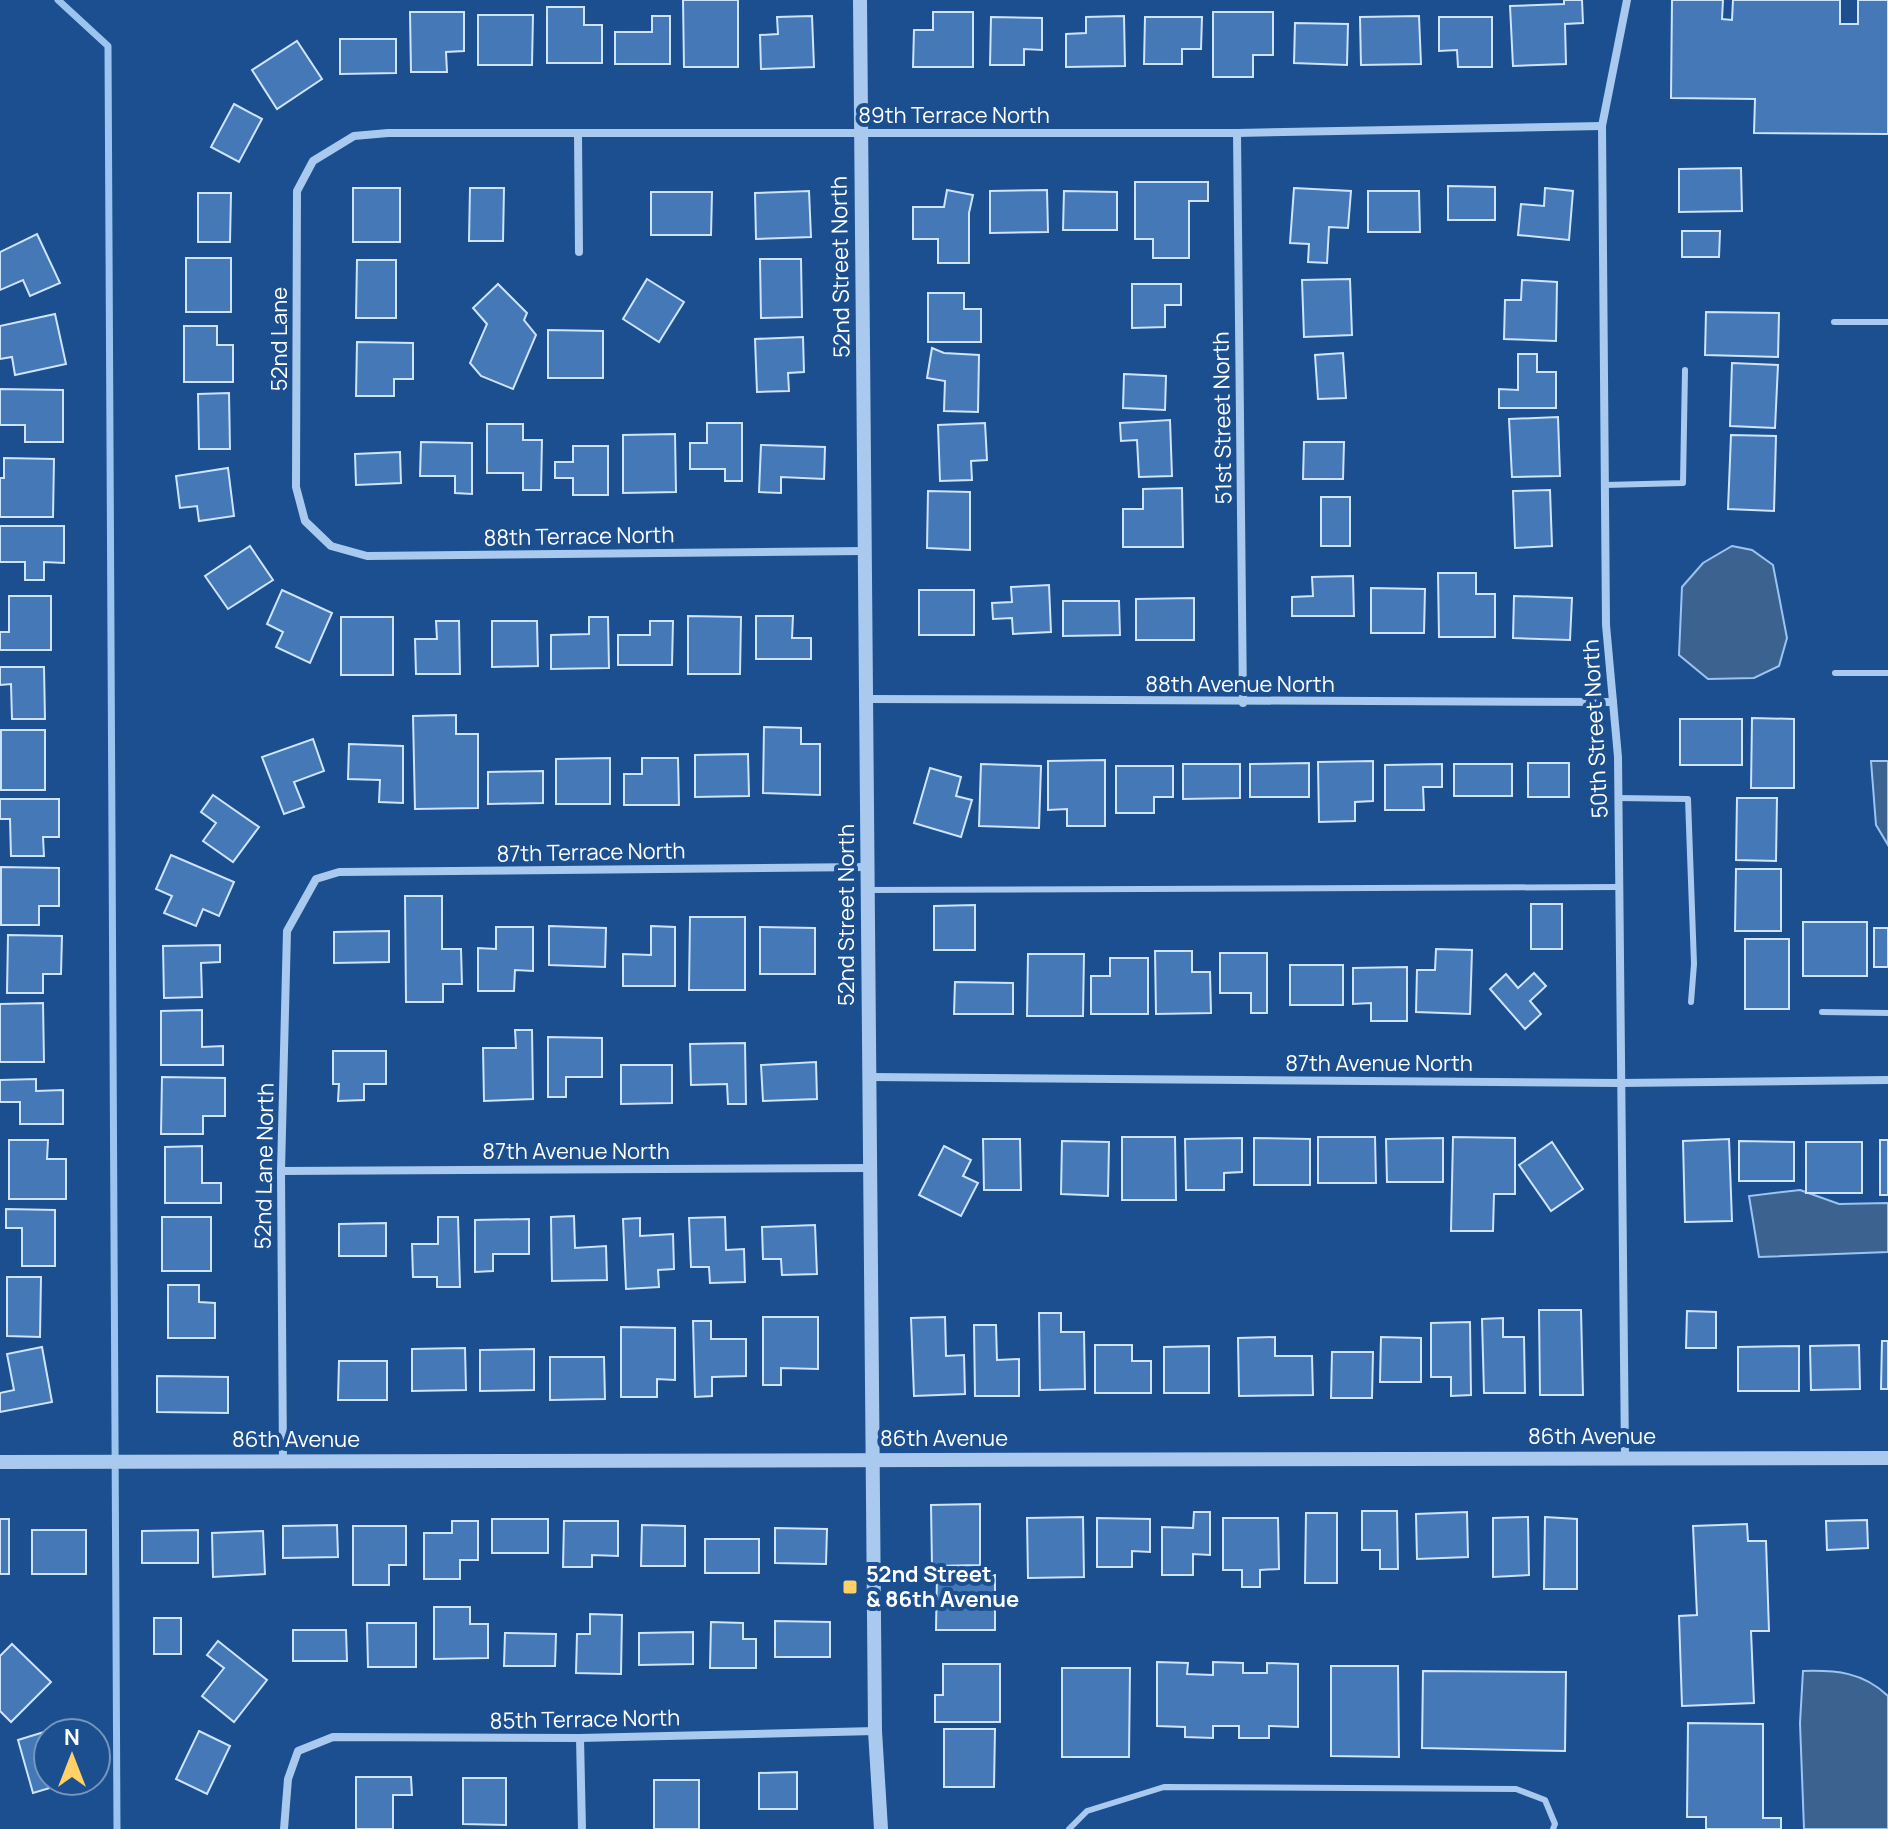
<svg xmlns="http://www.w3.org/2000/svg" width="1888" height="1829" viewBox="0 0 1888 1829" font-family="Manrope,sans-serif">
	<rect width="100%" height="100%" fill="#1b4f8f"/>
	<!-- water -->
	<g fill="#3c6290" stroke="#9cc4f0" stroke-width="2">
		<path d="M1732,546L1752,550L1773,565L1787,638L1779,666L1754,678L1708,679L1679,655L1682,587L1703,563Z"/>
		<path d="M1871,761H1888V845L1876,825Z"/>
		<path d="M1800,1190L1839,1204L1888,1203V1252L1759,1257L1749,1196Z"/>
		<path d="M1803,1671C1836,1670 1863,1672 1888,1696V1829H1804L1800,1723Z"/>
	</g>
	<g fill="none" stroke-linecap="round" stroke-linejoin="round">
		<!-- stream -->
		<path stroke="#9cc4f0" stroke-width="7" d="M58,0L108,46L117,1829"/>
	</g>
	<!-- building -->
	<g fill="#4478b7" stroke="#cfe3fa" stroke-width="2">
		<path d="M683,0H738V67H684Z"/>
		<path d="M1564,0H1582L1583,23L1565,24L1566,64L1513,66L1510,6L1564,4Z"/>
		<path d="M1672,0H1723L1722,19L1732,20L1733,0H1840V24H1858V0H1888V134L1754,133L1755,99L1671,98Z"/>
		<path d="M547,7H584V25H602V63H547Z"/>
		<path d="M410,12H464V51L446,52L447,72H411Z"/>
		<path d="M933,12H973V67H913L914,30H933Z"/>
		<path d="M1213,12H1273V55H1253V77H1213Z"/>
		<path d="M478,15H533L532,65H478Z"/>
		<path d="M652,16H670V64H615V32H652Z"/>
		<path d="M812,16L814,67L761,69L760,35L778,34L777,17Z"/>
		<path d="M1124,16L1125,66L1066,67V34L1086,33V17Z"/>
		<path d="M1419,16L1421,64L1361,65L1360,17Z"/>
		<path d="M991,17L1042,18V50L1024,49V65H990Z"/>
		<path d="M1145,17H1202L1201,49H1182V64H1144Z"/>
		<path d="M1439,17H1492V67H1458L1457,50L1439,51Z"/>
		<path d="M1295,23L1348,24L1347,65L1294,63Z"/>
		<path d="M340,39H396V73L340,74Z"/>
		<path d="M297,41L322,79L277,109L252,70Z"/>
		<path d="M234,104L262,119L239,162L211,147Z"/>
		<path d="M1741,168L1742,211L1679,212V169Z"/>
		<path d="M1135,182H1208V201H1189V258H1153V239H1135Z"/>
		<path d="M1448,186L1495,187V220H1448Z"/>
		<rect x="353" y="188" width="47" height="54"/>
		<path d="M470,188H504L503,241H469Z"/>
		<path d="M1294,188L1351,191L1348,228L1329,227L1327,263L1308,262L1309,244L1290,243Z"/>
		<path d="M1545,188L1573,191L1569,240L1518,235L1521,204L1544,206Z"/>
		<path d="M947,190L973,195L969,213V263H938V239H913V207H944Z"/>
		<path d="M1047,190L1048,232L990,233V191Z"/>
		<path d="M809,191L811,237L756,239L755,193Z"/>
		<path d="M1064,191L1117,192V230H1063Z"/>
		<path d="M1368,191H1419L1420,232H1368Z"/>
		<path d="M651,192H712L711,235H651Z"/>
		<path d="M198,193H231L230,242H198Z"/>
		<path d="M1682,231H1720L1719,257H1682Z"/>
		<path d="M37,234L60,283L30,296L23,280L0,290V252Z"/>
		<rect x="186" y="258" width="45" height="54"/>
		<path d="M760,259H801L802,317L761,318Z"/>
		<path d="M357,260H396V318H356Z"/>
		<path d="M647,279L684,302L659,342L623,319Z"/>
		<path d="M1350,279L1352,335L1304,337L1302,280Z"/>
		<path d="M1522,280L1557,282L1556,341L1504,339L1505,300H1521Z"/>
		<path d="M498,284L527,313L524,320L536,335L513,389L481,376L470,363L487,324L473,308Z"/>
		<path d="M1132,284H1181V305H1165V327L1132,328Z"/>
		<path d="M928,293H964V309H981V342H928Z"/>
		<path d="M1706,312L1779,313L1778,357L1705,355Z"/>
		<path d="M55,314L66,364L15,375L12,357L0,359V326Z"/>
		<path d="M184,326H217V345H233V382H184Z"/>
		<path d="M548,330L603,331V378H548Z"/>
		<path d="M803,337L804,372L788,373L789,391L757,392L755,339Z"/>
		<path d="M357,342L413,343V379H394V396H356Z"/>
		<path d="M932,348L944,353L979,355L978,412L944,411L945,381L927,378Z"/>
		<path d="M1343,353L1346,398L1318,399L1315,355Z"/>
		<path d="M1518,354H1537V372H1556V408H1499V389L1518,390Z"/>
		<path d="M1732,363L1778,365L1775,428L1730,426Z"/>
		<path d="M1124,374L1166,376L1165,410L1123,408Z"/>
		<path d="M0,389L63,390V442H25V425H0Z"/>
		<path d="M229,393L230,449H199L198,394Z"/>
		<path d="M1558,417L1560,476L1512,477L1509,419Z"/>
		<path d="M1170,420L1172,476L1139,477L1137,440L1121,441L1120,423Z"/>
		<path d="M707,423H742V481H725V469H690V443H707Z"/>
		<path d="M985,423L987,460L971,461L972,480L940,481L938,425Z"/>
		<path d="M487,424H523V440H542L541,490H523V473H487Z"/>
		<path d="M675,434L676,492L623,493V435Z"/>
		<path d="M1731,435L1776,436L1774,511L1728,509Z"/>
		<path d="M421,442L472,443V494L455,493V476H420Z"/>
		<path d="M1304,442H1344L1343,479H1303Z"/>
		<path d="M761,445L825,447L824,479L781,477V493L759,492Z"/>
		<path d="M573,446H608V495H573V478H555V462H573Z"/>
		<path d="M400,452L401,483L356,485L355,454Z"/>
		<path d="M4,458L54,459L53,517H0V478H4Z"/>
		<path d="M228,468L234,516L199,521L197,506L180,508L176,476Z"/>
		<path d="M1182,488L1183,547H1123V509H1143V489Z"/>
		<path d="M1550,490L1552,546L1515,548L1513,491Z"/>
		<path d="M928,491L970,492V550L927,548Z"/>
		<rect x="1321" y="497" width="29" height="49"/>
		<path d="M0,526H64V563L44,562V580H25V562H0Z"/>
		<path d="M250,546L273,580L228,609L205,576Z"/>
		<path d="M1438,573H1476V594H1495V637H1439Z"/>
		<path d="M1353,576L1354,616H1292V597L1313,596L1312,577Z"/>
		<path d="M1049,585L1051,632L1013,634L1012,618L993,619L992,603L1012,602L1011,587Z"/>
		<path d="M1371,588L1425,589L1424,633H1371Z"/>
		<path d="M282,590L332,613L310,663L276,647L283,632L267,624Z"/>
		<rect x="919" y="590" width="55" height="45"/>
		<path d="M9,596H51V650H0V632H9Z"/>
		<path d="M1514,596L1572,598L1570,640L1513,638Z"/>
		<path d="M1194,598V640H1136V599Z"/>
		<path d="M1063,601H1119L1120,635L1063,636Z"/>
		<path d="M688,616L741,617L740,674H688Z"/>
		<path d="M756,616H793L792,638H811V659H756Z"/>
		<rect x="341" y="617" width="52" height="58"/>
		<path d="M589,617H608L609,668L551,669V635L589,634Z"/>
		<path d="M436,621H459L460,674H416L415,639H437Z"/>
		<path d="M492,621H537L538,666L492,667Z"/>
		<path d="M650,621H673L672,665H618V635H650Z"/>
		<path d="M0,667H44L45,719H12L11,684L0,685Z"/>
		<path d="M456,715V734H478V808L415,809L413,716Z"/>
		<path d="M1752,718L1794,719V788H1751Z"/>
		<rect x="1680" y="719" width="62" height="46"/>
		<path d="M764,727L801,728V744H820V795L763,793Z"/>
		<rect x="1" y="730" width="44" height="60"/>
		<path d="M313,739L324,771L294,782L304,807L284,814L262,757Z"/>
		<path d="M349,744L403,746V803L379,802L380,780L348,779Z"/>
		<path d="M748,754L749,796L695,797V755Z"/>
		<path d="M610,758V804H556V759Z"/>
		<path d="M642,758H678L679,805H624V774H642Z"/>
		<path d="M1105,760V826H1067V809L1048,810V761Z"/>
		<path d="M1373,761V801L1355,802V821L1319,822L1318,762Z"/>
		<path d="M1309,763V797H1250V764Z"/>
		<rect x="1528" y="763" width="41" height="34"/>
		<path d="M981,764L1041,766L1039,828L979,826Z"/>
		<path d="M1183,764H1240V798L1183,799Z"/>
		<path d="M1442,764V787H1423L1424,810H1385V765Z"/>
		<rect x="1454" y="764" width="58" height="32"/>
		<path d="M1116,766H1173V797H1154V813H1116Z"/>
		<path d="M930,768L961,777L956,796L972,800L961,837L914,823Z"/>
		<path d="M543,771V803L488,804V772Z"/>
		<path d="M213,795L259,827L233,862L203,841L216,823L201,812Z"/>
		<path d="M1737,798H1777L1776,861L1736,860Z"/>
		<path d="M0,799H59V837H43L44,856H11L10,819H0Z"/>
		<path d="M171,855L234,882L219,916L203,909L196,926L164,913L172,896L156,889Z"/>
		<path d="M1,867L59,868V906H39V925H1Z"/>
		<path d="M1736,869H1781V931H1735Z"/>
		<path d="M405,896H442V949H461L462,984H443V1002H406Z"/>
		<rect x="1531" y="904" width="31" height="45"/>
		<path d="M975,905V950H934V906Z"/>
		<path d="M690,917H745V990H689Z"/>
		<rect x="1803" y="922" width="64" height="54"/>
		<path d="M549,926L606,928L605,967L549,965Z"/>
		<path d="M651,926L675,927V986H623V954L651,955Z"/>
		<path d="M496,927H533V971L515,970L514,991H478V948L496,949Z"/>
		<path d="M760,927L815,928V974H760Z"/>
		<rect x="1874" y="928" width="14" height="39"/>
		<path d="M389,931V962L334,963V932Z"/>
		<path d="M8,935L62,936L61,974H43V993H7Z"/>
		<rect x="1745" y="939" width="44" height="70"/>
		<path d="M220,945V962L201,963L202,997L164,998L163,946Z"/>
		<path d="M1436,949L1472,950L1470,1014L1416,1012L1417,970H1435Z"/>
		<path d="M1155,951H1192V972H1210L1211,1013L1156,1014Z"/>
		<path d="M1220,953H1267V1013H1251V993H1220Z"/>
		<path d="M1028,954H1084L1083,1016H1027Z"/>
		<path d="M1110,958H1148V1014H1091V976H1110Z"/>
		<rect x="1290" y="965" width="53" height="40"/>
		<path d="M1407,967V1021H1371V1003L1353,1004V968Z"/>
		<path d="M1534,973L1546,986L1530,1001L1541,1014L1525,1029L1490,989L1506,974L1518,988Z"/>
		<path d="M955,982L1013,983V1014H954Z"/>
		<path d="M43,1003L44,1062H0V1004Z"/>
		<path d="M202,1010V1047L223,1046V1065H161V1011Z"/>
		<path d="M515,1030H532L533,1099L484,1101L483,1048H516Z"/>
		<path d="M548,1037L602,1038V1077H566V1097H548Z"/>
		<path d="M745,1043L746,1104H728L727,1084L691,1085L690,1044Z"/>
		<path d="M333,1051H386V1084H364V1100L338,1101L339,1084H333Z"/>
		<path d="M816,1062L817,1099L763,1101L761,1065Z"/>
		<path d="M621,1065H672V1103L621,1104Z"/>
		<path d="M162,1077L225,1078V1116H203V1134H161Z"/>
		<path d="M36,1079V1091L63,1090V1124H20V1102H0V1080Z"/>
		<path d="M1122,1137H1175L1176,1200H1122Z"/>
		<path d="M1318,1137H1375L1376,1183H1318Z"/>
		<path d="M1453,1137L1515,1138V1194H1494L1493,1231H1451Z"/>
		<path d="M1242,1138V1172L1224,1173V1190H1186L1185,1139Z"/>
		<path d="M1254,1138L1310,1139V1185H1254Z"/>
		<path d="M1443,1138V1182H1387L1386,1139Z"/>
		<path d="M983,1139H1020L1021,1190H984Z"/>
		<path d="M1729,1139L1732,1221L1685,1222L1683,1141Z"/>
		<path d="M9,1140H48L47,1159H66V1199H9Z"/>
		<rect x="1880" y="1140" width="8" height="55"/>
		<path d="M1062,1141L1109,1142L1108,1196L1061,1194Z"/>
		<path d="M1739,1141L1794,1142V1181H1739Z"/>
		<path d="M1552,1142L1583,1189L1551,1211L1519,1165Z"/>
		<rect x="1806" y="1142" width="56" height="51"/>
		<path d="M202,1146V1183H221V1203H165V1147Z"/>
		<path d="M944,1146L971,1160L963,1176L978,1183L961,1216L919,1195Z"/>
		<path d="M6,1209L55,1210V1266H22V1228H6Z"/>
		<path d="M574,1216L575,1248L606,1246L607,1280L552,1281L551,1217Z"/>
		<rect x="162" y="1217" width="49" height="54"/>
		<path d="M438,1217H458L460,1287H437V1277H413L412,1244H438Z"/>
		<path d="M725,1217L726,1250L744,1249L745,1282L710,1283L709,1267H691L689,1218Z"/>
		<path d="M640,1218V1236L673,1234L674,1269L658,1270L659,1287L626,1289L623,1219Z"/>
		<path d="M529,1219V1254H493V1271L475,1272V1220Z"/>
		<path d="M386,1223V1256H339V1224Z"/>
		<path d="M815,1225L817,1274L782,1275L781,1259H763L762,1227Z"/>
		<path d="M7,1277H41L40,1337L7,1336Z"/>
		<path d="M168,1285H199V1302L215,1303V1338H168Z"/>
		<path d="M1539,1310H1581L1583,1395H1540Z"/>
		<path d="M1687,1311L1716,1312V1348H1686Z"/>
		<path d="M1039,1313H1061V1332H1084L1085,1389L1040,1390Z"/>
		<path d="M763,1317H818V1369L781,1368V1385H763Z"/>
		<path d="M945,1317L946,1356L964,1355L965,1394L914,1396L911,1318Z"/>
		<path d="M1503,1318V1337H1524L1525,1393H1484L1482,1319Z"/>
		<path d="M693,1321H711V1339H746V1376L712,1377V1396L695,1397Z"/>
		<path d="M1470,1322L1471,1395L1451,1396V1377H1431V1323Z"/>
		<path d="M974,1325H996L997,1360L1019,1359V1396H975Z"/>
		<path d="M621,1327L675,1328V1380L657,1379V1397H621Z"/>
		<path d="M1275,1337V1356H1312L1313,1395L1239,1396L1238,1338Z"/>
		<path d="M1381,1337L1421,1338V1382H1380Z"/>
		<path d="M1882,1341H1888V1389H1881Z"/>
		<path d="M1095,1345H1132V1361H1151V1393H1095Z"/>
		<path d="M1859,1345L1860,1389L1811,1390L1810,1346Z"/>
		<path d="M1209,1346V1393H1164V1347Z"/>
		<path d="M1799,1346V1391H1738V1347Z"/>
		<path d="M42,1347L52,1402L0,1412V1393L14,1390L7,1354Z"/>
		<path d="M465,1348L466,1390L412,1391V1349Z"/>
		<path d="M534,1349V1390L480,1391V1350Z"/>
		<path d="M1332,1352H1373L1372,1398H1331Z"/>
		<path d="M550,1357H604L605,1399L550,1400Z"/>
		<path d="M339,1361H387V1400H338Z"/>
		<path d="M157,1376L228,1377V1413L157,1412Z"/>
		<path d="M980,1504V1565L932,1566L931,1505Z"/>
		<path d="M1362,1511H1397L1398,1569H1380V1550H1362Z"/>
		<path d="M1194,1512H1210V1555L1193,1554V1575H1162V1527L1193,1528Z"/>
		<path d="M1467,1512L1468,1557L1417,1559L1416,1514Z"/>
		<path d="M1306,1513H1337V1583H1305Z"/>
		<path d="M1083,1517L1084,1577L1028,1578L1027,1518Z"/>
		<path d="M1528,1517L1529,1575L1493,1577V1518Z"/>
		<path d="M1545,1517L1577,1519V1589H1544Z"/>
		<path d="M1097,1518L1150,1519V1552L1132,1551V1567H1097Z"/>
		<path d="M1223,1518H1278L1279,1569L1260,1570V1587H1242V1570H1223Z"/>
		<rect x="0" y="1519" width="9" height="55"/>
		<rect x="492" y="1519" width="56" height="34"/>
		<path d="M1867,1520L1868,1548L1827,1550L1826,1521Z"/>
		<path d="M452,1521H478V1560H460V1579H424V1533H452Z"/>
		<path d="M564,1521H618V1556L592,1555V1567H563Z"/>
		<path d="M1747,1524L1748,1541H1766L1769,1631H1751L1754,1703L1682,1706L1679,1616L1697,1615L1693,1526Z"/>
		<path d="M337,1525L338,1557L283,1558V1526Z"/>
		<path d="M642,1525L685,1526V1566H641Z"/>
		<path d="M353,1526H406V1565H389V1585H353Z"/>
		<path d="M775,1528L827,1529L826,1564L775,1563Z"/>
		<rect x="32" y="1530" width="54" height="44"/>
		<path d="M198,1530V1563H142V1531Z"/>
		<path d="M263,1531L265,1574L213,1577L212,1533Z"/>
		<rect x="705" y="1539" width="54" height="34"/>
		<path d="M937,1575H995V1630H936Z"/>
		<path d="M434,1607H470V1624H488V1658L434,1659Z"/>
		<path d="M590,1614L622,1615L621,1674L576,1673L577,1634H590Z"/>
		<rect x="154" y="1618" width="27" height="36"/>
		<path d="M775,1621L830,1622V1657H775Z"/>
		<path d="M711,1622L743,1623V1639H756V1668H710Z"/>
		<path d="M367,1623H416V1667H368Z"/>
		<path d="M293,1630H346L347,1661H293Z"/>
		<path d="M693,1632V1664L639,1665V1633Z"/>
		<path d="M505,1633L556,1634L555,1666H504Z"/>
		<path d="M218,1641L267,1680L234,1722L202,1696L224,1668L207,1655Z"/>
		<path d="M12,1644L51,1682L11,1722L0,1711V1656Z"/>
		<path d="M1157,1662L1188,1663L1187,1674L1213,1675V1662L1243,1663V1673H1267V1663L1298,1664V1727L1269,1726V1738H1239V1726H1213V1738L1185,1737V1727L1157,1726Z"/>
		<path d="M943,1664H1000V1722H935V1695H943Z"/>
		<path d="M1331,1666H1398L1399,1757L1331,1756Z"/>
		<path d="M1062,1668H1130L1129,1757H1062Z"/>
		<path d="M1423,1671L1566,1672L1565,1751L1422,1748Z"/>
		<path d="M1688,1723L1763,1724V1818H1781V1829H1706V1817H1687Z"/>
		<path d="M57,1728L58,1733H48V1781H73L33,1793L18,1740Z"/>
		<path d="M944,1729H995L994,1787H944Z"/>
		<path d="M199,1731L230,1746L207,1794L176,1779Z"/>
		<path d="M797,1772V1809H759V1773Z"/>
		<path d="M356,1777H411L412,1795H393V1829H356Z"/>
		<path d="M463,1778H506V1825L463,1824Z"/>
		<rect x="654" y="1780" width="45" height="49"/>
	</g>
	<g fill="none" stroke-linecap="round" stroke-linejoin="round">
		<!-- service -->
		<g stroke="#a9c9ee" stroke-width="6">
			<path d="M1834,322H1888"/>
			<path d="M1605,485L1683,483L1685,370"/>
			<path d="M1835,673H1888"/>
			<path d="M1618,798L1688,799L1694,964L1691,1002"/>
			<path d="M868,890L1619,887"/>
			<path d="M1822,1012L1888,1013"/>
			<path d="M1069,1829L1087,1811L1164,1787L1516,1789L1545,1800L1555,1824L1553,1829"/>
		</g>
		<!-- minor -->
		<g stroke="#a9c9ee" stroke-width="8">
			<path d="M578,133L579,252"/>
			<path d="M1237,133L1243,703"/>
			<path d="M865,551L367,556L331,546L305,521L296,487L297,191L313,161L354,136L388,133H1237L1602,126"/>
			<path d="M867,699L1613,702"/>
			<path d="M870,1077L1620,1083L1888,1080"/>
			<path d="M281,1171L871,1168"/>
			<path d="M1625,1458L1618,757L1606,625L1602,126L1627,0"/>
			<path d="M283,1461L281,1171L287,931L316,879L339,872L868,867"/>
			<path d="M580,1738L582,1829"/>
			<path d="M284,1829L288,1779L298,1751L333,1737L580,1738L875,1731"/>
		</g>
		<!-- tertiary -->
		<g stroke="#a9c9ee" stroke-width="14">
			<path d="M860,0L875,1731L881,1829"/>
			<path d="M0,1462L1888,1458"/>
		</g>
	</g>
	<!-- markers -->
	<rect fill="#ffd166" stroke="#1b4f8f" stroke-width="3" x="842" y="1579" width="16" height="16" rx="4"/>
	<g text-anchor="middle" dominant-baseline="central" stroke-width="8" stroke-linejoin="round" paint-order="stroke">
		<!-- street labels -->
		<g font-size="22" fill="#fff" stroke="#1b4f8f">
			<text x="954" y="115">89th Terrace North</text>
			<text transform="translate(840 267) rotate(-91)">52nd Street North</text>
			<text transform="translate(279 339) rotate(-90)">52nd Lane</text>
			<text transform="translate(1222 418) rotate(-91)">51st Street North</text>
			<text transform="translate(579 536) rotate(-1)">88th Terrace North</text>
			<text x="1240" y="684">88th Avenue North</text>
			<text transform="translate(1595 729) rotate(-93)">50th Street North</text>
			<text transform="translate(591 852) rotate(-1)">87th Terrace North</text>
			<text transform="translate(846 915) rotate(-90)">52nd Street North</text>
			<text x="1379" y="1063">87th Avenue North</text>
			<text x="576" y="1151">87th Avenue North</text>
			<text transform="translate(264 1166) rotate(-89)">52nd Lane North</text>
			<text x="1592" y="1436">86th Avenue</text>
			<text x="944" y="1438">86th Avenue</text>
			<text x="296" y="1439">86th Avenue</text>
			<text transform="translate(585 1719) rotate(-1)">85th Terrace North</text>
		</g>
		<!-- poi labels -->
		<g font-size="22" font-weight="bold" fill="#fff" stroke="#1b4f8f" text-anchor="start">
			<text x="866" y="1574">52nd Street<tspan x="866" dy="25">&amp; 86th Avenue</tspan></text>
		</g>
	</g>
	<!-- north arrow -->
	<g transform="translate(72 1757)"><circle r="38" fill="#1b4f8f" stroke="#7695bc" stroke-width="2"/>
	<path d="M0-6L14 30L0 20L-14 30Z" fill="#ffd166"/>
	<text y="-12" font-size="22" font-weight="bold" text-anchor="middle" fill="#ffffff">N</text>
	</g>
</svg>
